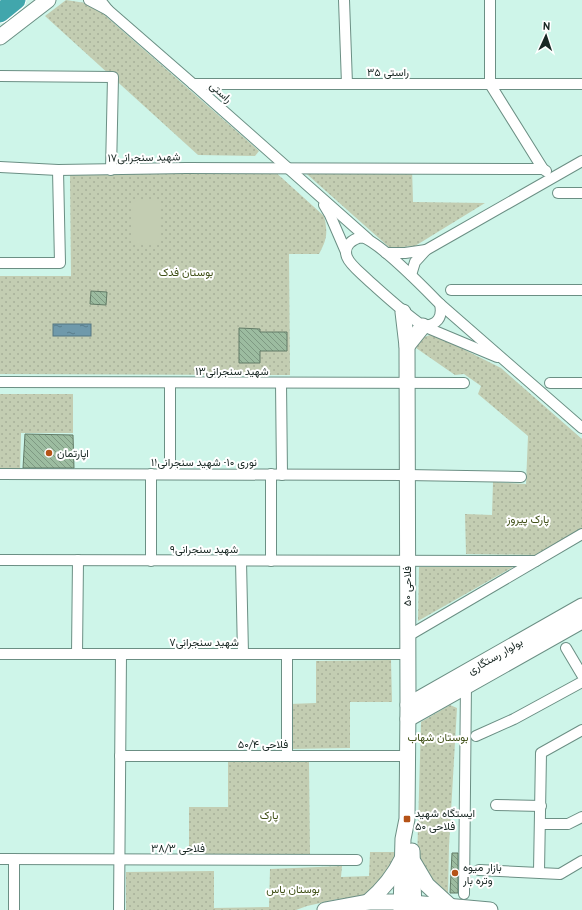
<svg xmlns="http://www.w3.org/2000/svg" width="582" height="910" viewBox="0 0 582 910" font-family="'PT Sans',Vazirmatn,sans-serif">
	<defs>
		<pattern id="park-dots" width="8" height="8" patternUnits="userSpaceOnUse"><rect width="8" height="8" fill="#c3cdb2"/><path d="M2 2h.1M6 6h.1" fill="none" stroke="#a7b099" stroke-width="1.8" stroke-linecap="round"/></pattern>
		<pattern id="water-ripples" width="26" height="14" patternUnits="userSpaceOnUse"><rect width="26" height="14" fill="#6f99ab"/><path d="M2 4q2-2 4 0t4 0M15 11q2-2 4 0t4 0" fill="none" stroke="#5a7d8b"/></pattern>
		<pattern id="building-back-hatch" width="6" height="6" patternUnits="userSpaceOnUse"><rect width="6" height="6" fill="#9cbca0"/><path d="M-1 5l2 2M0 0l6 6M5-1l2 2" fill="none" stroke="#7e9982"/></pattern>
	</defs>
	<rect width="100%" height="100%" fill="#cef5e9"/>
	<!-- park -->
	<g fill="url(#park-dots)">
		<path d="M66,0L92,4L259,151L255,156L198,155L45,16Z"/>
		<path d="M300,168H412L413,202L485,203L415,246L390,248Z"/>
		<path d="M272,169L324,216C328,233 327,239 319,254H289L290,375L0,374V276H71L70,175L71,171Z"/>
		<path d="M433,334L501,368L582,439V529L536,555L466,554L465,514L492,515L493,482L526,484L528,436L478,394L481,386L464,374L455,375L416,348L421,338Z"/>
		<path d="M0,394H73V433H21L20,475H0Z"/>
		<path d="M515,566L418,621L419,567Z"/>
		<path d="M391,660L392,702H350V748L290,749V704L316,703V661Z"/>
		<path d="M450,705L457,708L449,846L448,893L431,884L417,862L421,722Z"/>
		<path d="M309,761L310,856L189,857V807H228V762Z"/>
		<path d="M370,852H394V867L365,897L338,899L307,906L296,910H126V872L214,871V908L269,907L270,869L342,866L341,877L369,876Z"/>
	</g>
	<!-- garden -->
	<path fill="#c3cdb2" d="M145,199L154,200L160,203V243H131V203L138,200Z"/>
	<!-- water -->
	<rect fill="url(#water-ripples)" stroke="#557782" x="53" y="324" width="38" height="12"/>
	<!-- building -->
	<g fill="url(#building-back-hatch)" stroke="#627b66">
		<path d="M91,291L107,292L106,305L90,304Z"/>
		<path d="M239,328L260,329V332H287V351H260V363H239Z"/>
		<path d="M25,434L73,435L74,468H23Z"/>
		<path d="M452,853H458V893H450Z"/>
	</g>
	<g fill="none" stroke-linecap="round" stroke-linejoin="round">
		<!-- street casing -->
		<g stroke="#6b8f84" stroke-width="12">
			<g id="street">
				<path d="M89,0L108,10L100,0"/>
				<path d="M344,0L347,84"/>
				<path d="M490,0V84L543,169L546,171"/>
				<path d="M108,10L193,84L368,239"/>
				<path d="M0,76L113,77L111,170"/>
				<path d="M193,84H582"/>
				<path d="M0,167L58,170L186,168L543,169"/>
				<path d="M558,193H582"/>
				<path d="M324,205L330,215L346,252"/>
				<path d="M362,237C381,243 424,288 440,304C443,318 437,325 423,326C403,312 386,296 368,280C361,273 350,265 347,257C343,246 352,239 362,237Z"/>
				<path d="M386,253H405L426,250"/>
				<path d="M0,263H60L58,170"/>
				<path d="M411,275L415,262L426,250L582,161"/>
				<path d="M451,290H582"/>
				<path d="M440,304L582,428"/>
				<path d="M423,326L497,357"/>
				<path d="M0,382L464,383"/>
				<path d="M170,383V474"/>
				<path d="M281,383L282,475"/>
				<path d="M550,383H582"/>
				<path d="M0,474L407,475L521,477"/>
				<path d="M0,560L536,561"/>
				<path d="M151,561V474"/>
				<path d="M241,561L243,654"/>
				<path d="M271,561V474"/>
				<path d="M408,636L582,534"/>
				<path d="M566,648L582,675"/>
				<path d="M0,654H408"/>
				<path d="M77,654L78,560"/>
				<path d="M476,736L514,719L582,682"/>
				<path d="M120,756H407"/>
				<path d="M287,756V654"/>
				<path d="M496,805L541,806"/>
				<path d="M541,824H568L582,817"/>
				<path d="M0,859L357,860"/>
				<path d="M479,870L560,874L582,861"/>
				<path d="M539,872L541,753L582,730"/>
				<path d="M464,894L466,682"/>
				<path d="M14,910V859"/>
				<path d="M119,910L121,654"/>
			</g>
		</g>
		<!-- secondary casing -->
		<g stroke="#6b8f84" stroke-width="17">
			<g id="secondary">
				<path d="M0,37L48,0"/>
				<path d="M407,346L423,326"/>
				<path d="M408,705L582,606"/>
				<path d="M408,719L582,621"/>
				<path d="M412,851L414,910"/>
				<path d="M414,863L427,885L449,905"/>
				<path d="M368,902C382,890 394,876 402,859"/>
				<path d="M325,910L368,902H401L490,910"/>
				<path d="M401,910L403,839L407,819L408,705L407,346L403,312"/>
			</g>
		</g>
		<!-- highway casing -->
		<g stroke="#fff" stroke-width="21">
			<path id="highway" d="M0,13L16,0"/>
		</g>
		<!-- street -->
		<use href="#street" stroke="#fff" stroke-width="10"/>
		<!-- secondary -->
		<use href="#secondary" stroke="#fff" stroke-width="15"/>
		<!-- highway -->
		<use href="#highway" stroke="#41a6ac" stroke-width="19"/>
	</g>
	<!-- markers -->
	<g fill="#b55317" stroke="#fff" stroke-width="1.5">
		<circle cx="49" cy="453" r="4"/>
		<rect x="403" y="815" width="8" height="8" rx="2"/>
		<circle cx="455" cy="873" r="4"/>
	</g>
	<g text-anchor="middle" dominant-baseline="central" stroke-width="4" stroke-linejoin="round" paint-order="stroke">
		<!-- street labels -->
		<g font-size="11" fill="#182723" stroke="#fff">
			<text x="388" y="72">راستی ۳۵</text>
			<text transform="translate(221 92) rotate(42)">راستی</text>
			<text transform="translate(144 157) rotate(-1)">شهید سنجرانی۱۷</text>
			<text x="232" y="371">شهید سنجرانی۱۳</text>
			<text x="204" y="462">نوری ۱۰- شهید سنجرانی۱۱</text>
			<text x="204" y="549">شهید سنجرانی۹</text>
			<text transform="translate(407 586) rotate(-90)">فلاحی ۵۰</text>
			<text x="204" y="642">شهید سنجرانی۷</text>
			<text transform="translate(495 656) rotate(-30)">بولوار رستگاری</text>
			<text x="263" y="744">فلاحی ۵۰/۴</text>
			<text x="178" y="848">فلاحی ۳۸/۳</text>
		</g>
		<!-- park labels -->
		<g font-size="11" fill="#405017" stroke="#fff">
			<text x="186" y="272">بوستان فدک</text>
			<text x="528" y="519">پارک پیروز</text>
			<text x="438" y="737">بوستان شهاب</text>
			<text x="269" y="815">پارک</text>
			<text x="293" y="889">بوستان یاس</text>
		</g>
		<!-- poi labels -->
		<g font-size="11" fill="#182723" stroke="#fff" text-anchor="start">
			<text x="57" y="453">اپارتمان</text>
			<text x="415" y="813">ایستگاه شهید<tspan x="415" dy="13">فلاحی ۵۰</tspan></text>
			<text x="463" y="867">بازار میوه<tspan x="463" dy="13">وتره بار</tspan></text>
		</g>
	</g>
	<!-- north arrow -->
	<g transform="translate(546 36) rotate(3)" stroke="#ffffff" stroke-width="3" paint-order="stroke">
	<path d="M0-3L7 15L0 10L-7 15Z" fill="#182723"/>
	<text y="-6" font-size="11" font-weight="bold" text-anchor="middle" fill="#182723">N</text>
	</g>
</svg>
